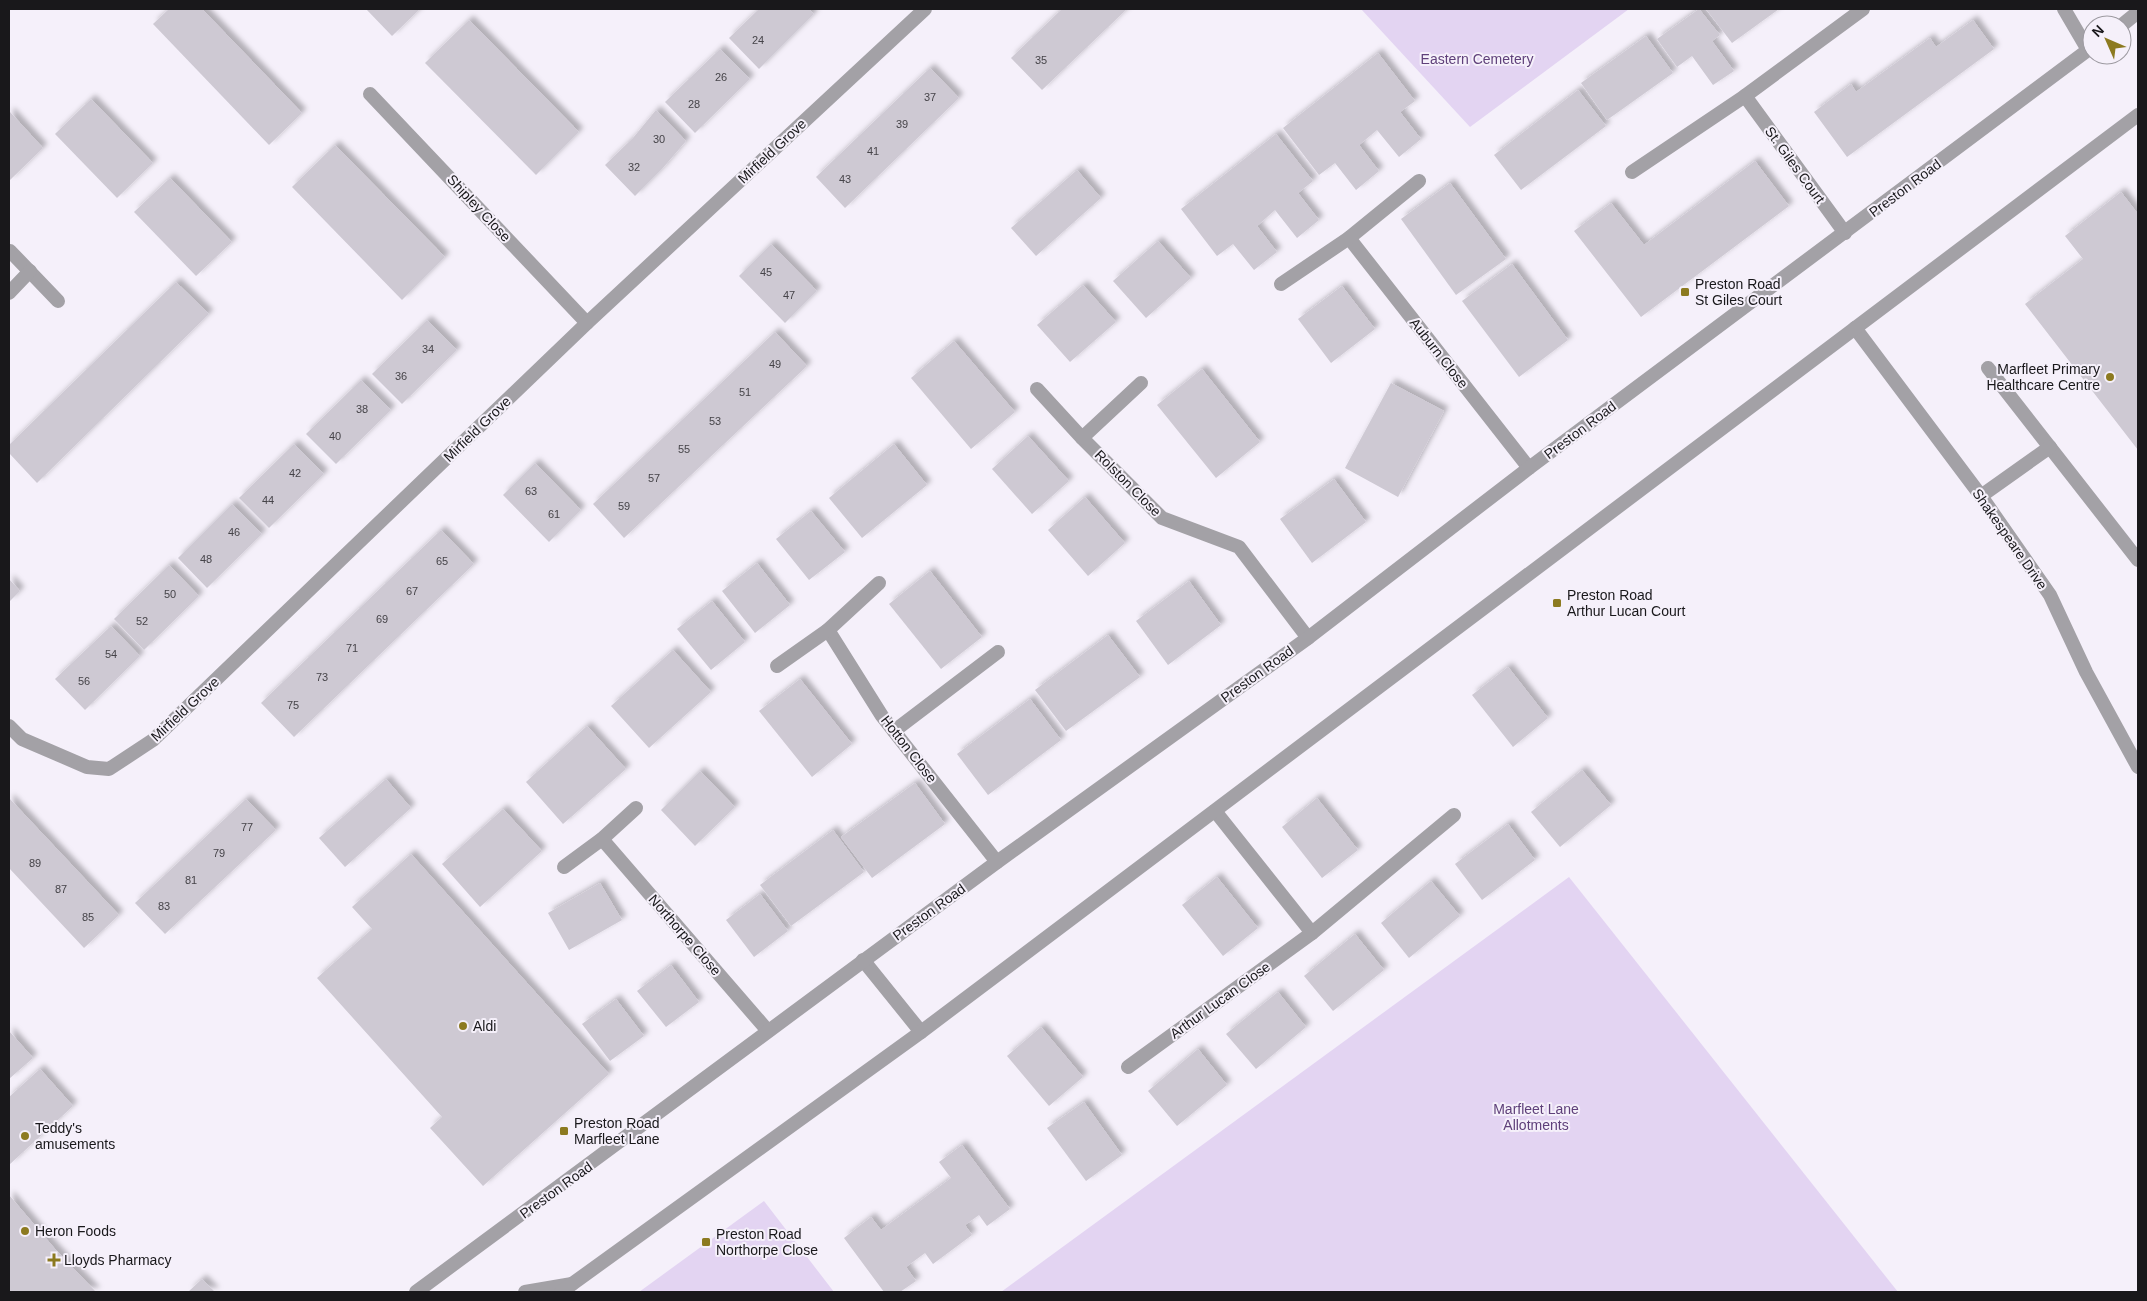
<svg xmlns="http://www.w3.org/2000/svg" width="2147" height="1301" viewBox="0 0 2147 1301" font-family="Arial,sans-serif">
	<defs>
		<filter id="shadow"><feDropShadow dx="4.5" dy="-4.5" stdDeviation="2.5" flood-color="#0004"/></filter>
	</defs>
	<rect width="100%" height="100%" fill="#f5f0fa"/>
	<!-- green -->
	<g fill="#e3d4f2">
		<path d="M1361,9H1629L1470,127Z"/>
		<path d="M1569,877L1898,1292H1001Z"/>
		<path d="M764,1201L834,1292H639Z"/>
	</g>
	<!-- building -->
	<g fill="#cec9d3" filter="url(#shadow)">
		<path d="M169,9H202L302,113L269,145L153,24Z"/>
		<path d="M366,9H420L392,36Z"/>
		<path d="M759,9H809L814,14L759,69L729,38Z"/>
		<path d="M1062,9H1127L1042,90L1011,58Z"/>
		<path d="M1699,9L1720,35L1712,41L1734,71L1713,85L1692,56L1677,67L1657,39Z"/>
		<path d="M1706,9H1779L1732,43Z"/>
		<path d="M469,20L579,132L536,175L425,63Z"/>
		<path d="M1973,20L1994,49L1847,157L1814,112L1851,84L1856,92L1930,38L1936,47Z"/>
		<path d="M1646,36L1673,73L1607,120L1581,83Z"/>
		<path d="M720,49L750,79L695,133L665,102Z"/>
		<path d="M1378,53L1415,101L1400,112L1421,139L1399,157L1377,130L1359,145L1379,171L1356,190L1335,163L1319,175L1283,128Z"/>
		<path d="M930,68L959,98L845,208L816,177Z"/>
		<path d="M1578,90L1606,126L1521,190L1494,155Z"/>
		<path d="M91,99L153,163L117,198L55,134Z"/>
		<path d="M656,110L686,141L662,169L635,196L605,165L633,138Z"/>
		<path d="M10,112L43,148L9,181V113Z"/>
		<path d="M1276,134L1313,181L1298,193L1319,220L1297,238L1275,210L1257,226L1277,252L1254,270L1233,244L1217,256L1181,209Z"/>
		<path d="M335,145L445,257L402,300L292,187Z"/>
		<path d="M1755,161L1789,206L1641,317L1574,231L1611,203L1644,245Z"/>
		<path d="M1077,170L1101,198L1036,256L1011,228Z"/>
		<path d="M170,178L232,242L196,276L134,212Z"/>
		<path d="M1450,183L1506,259L1456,295L1401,219Z"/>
		<path d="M2121,192L2138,214V450L2025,304L2083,259L2065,236Z"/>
		<path d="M1158,241L1191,278L1146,318L1113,281Z"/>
		<path d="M771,244L817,291L785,323L739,276Z"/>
		<path d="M1512,264L1568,340L1519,377L1462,301Z"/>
		<path d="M176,282L209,314L37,483L9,453V445Z"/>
		<path d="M1083,285L1116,322L1070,362L1037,325Z"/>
		<path d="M1342,286L1375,329L1331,363L1298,319Z"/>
		<path d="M427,320L457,350L402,404L372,374Z"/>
		<path d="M775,332L807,366L624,538L593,504Z"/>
		<path d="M954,341L1015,412L971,449L911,378Z"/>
		<path d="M1202,369L1260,442L1216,478L1157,405Z"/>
		<path d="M361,380L391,410L336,464L306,434Z"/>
		<path d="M1391,383L1444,411L1398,497L1345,468Z"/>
		<path d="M1028,436L1069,481L1032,514L992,469Z"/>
		<path d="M294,444L324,474L269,528L239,498Z"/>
		<path d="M894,444L927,485L862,538L829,498Z"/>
		<path d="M535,463L581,510L549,542L503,495Z"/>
		<path d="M1334,479L1366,522L1312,563L1280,519Z"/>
		<path d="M1085,497L1125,543L1088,576L1048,530Z"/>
		<path d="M232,504L262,534L207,588L178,558Z"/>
		<path d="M811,511L845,552L809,580L776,539Z"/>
		<path d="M441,530L474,564L294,737L261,703Z"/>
		<path d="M757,563L790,605L755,633L722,591Z"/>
		<path d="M169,565L199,596L144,650L114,619Z"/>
		<path d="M930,571L982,637L941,669L889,604Z"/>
		<path d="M9,579L20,591L9,602Z"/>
		<path d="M1189,581L1221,625L1168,665L1136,621Z"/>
		<path d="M712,601L745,642L711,670L677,629Z"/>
		<path d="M111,626L140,656L85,710L55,679Z"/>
		<path d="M1108,635L1140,677L1066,731L1035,690Z"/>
		<path d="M673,650L711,692L649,748L611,706Z"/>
		<path d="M1508,667L1548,718L1513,747L1472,695Z"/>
		<path d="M800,679L852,744L812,777L759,711Z"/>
		<path d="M1030,699L1061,740L988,795L957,754Z"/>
		<path d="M587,726L626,769L563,824L526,782Z"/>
		<path d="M1582,770L1611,805L1560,847L1531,812Z"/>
		<path d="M700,771L735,807L695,846L661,810Z"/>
		<path d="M386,779L411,808L345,867L319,838Z"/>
		<path d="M915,783L945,824L872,878L841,837Z"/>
		<path d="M9,798L119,915L84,948L9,868Z"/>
		<path d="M1317,798L1358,850L1322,878L1282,827Z"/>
		<path d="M246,799L276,830L165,934L135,903Z"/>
		<path d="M503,809L542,851L480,907L442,864Z"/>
		<path d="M1508,824L1535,860L1482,900L1455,864Z"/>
		<path d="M833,830L864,872L791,926L760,885Z"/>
		<path d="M411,854L609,1074L483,1186L430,1128L442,1117L317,978L372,929L352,907Z"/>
		<path d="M1217,877L1258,928L1223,956L1182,905Z"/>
		<path d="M1431,881L1460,916L1409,958L1381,923Z"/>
		<path d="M600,883L622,920L569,950L548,913Z"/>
		<path d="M760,894L788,931L754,957L726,920Z"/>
		<path d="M1355,934L1384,970L1333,1011L1304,976Z"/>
		<path d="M671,965L699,1002L666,1027L637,991Z"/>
		<path d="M1278,992L1306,1027L1256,1069L1226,1034Z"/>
		<path d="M616,999L644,1036L610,1061L582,1024Z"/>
		<path d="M1041,1027L1083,1077L1049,1106L1007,1056Z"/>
		<path d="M9,1031L33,1058L9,1079Z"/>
		<path d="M1198,1049L1227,1085L1177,1126L1148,1091Z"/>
		<path d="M40,1069L73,1106L9,1165V1097Z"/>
		<path d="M1084,1102L1122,1155L1086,1181L1047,1128Z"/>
		<path d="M962,1145L1010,1209L987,1226L979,1215L965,1225L972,1235L933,1264L925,1253L906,1267L916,1281L900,1292H884L844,1238L871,1217L881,1230L951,1178L939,1162Z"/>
		<path d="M9,1195L55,1249L96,1292H9Z"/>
		<path d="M202,1279L215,1292H188Z"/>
	</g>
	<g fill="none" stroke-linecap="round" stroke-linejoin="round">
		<!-- service -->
		<g stroke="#a3a1a6" stroke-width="14">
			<path d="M1988,368L2138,560"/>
			<path d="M1981,496L2050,447"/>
			<path d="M894,731L998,652"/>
			<path d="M863,960L921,1032"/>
			<path d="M525,1292L572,1284"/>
		</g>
		<!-- minor -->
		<g stroke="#a3a1a6" stroke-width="14">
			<path d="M2064,9L2088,50"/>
			<path d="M370,94L587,323"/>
			<path d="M1745,96L1845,233"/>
			<path d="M1632,172L1745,96L1863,9"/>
			<path d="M1349,238L1529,468"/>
			<path d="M10,251L58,301"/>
			<path d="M1281,284L1349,238L1419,181"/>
			<path d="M9,293L30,271"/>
			<path d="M1855,328L1981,496L2050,595L2086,672L2138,767"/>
			<path d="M1037,389L1082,438L1162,518L1239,547L1308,638"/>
			<path d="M1082,438L1141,383"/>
			<path d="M828,630L882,716L997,862"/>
			<path d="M777,666L828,630L879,583"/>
			<path d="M9,726L22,739L87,767L109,769L153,740L587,323L925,9"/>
			<path d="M1215,811L1312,933"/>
			<path d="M602,839L768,1031"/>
			<path d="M564,867L602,839L636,808"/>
			<path d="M1128,1067L1312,933L1454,815"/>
		</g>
		<!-- tertiary -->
		<g stroke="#a3a1a6" stroke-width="14">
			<path d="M2122,25L2138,12"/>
			<path d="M416,1292L997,862L1308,638L1529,468L2092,47"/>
			<path d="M561,1292L921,1032L2138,115"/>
		</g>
	</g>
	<!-- markers -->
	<g fill="#8c7a20" stroke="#f5f0fa" stroke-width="2">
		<rect x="1680" y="287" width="10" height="10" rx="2.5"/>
		<circle cx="2110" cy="377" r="5"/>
		<rect x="1552" y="598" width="10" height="10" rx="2.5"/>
		<circle cx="463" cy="1026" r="5"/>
		<rect x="559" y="1126" width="10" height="10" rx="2.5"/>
		<circle cx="25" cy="1136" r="5"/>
		<circle cx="25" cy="1231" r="5"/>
		<rect x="701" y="1237" width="10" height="10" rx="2.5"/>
		<path d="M51.5 1252.5h5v5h5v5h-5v5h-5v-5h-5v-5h5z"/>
	</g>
	<g text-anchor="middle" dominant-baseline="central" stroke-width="4" stroke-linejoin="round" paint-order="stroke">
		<!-- number labels -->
		<g font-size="11" fill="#464449">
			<text x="758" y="40">24</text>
			<text x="1041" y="60">35</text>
			<text x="721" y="77">26</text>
			<text x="930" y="97">37</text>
			<text x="694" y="104">28</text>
			<text x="902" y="124">39</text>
			<text x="659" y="139">30</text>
			<text x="873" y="151">41</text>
			<text x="634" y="167">32</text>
			<text x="845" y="179">43</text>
			<text x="766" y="272">45</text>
			<text x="789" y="295">47</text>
			<text x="428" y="349">34</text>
			<text x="775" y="364">49</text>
			<text x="401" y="376">36</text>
			<text x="745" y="392">51</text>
			<text x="362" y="409">38</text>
			<text x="715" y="421">53</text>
			<text x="335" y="436">40</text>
			<text x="684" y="449">55</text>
			<text x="295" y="473">42</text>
			<text x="654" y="478">57</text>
			<text x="531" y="491">63</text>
			<text x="268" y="500">44</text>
			<text x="624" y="506">59</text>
			<text x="554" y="514">61</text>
			<text x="234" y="532">46</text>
			<text x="206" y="559">48</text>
			<text x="442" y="561">65</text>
			<text x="412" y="591">67</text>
			<text x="170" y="594">50</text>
			<text x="382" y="619">69</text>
			<text x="142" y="621">52</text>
			<text x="352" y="648">71</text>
			<text x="111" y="654">54</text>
			<text x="322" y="677">73</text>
			<text x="84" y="681">56</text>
			<text x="293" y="705">75</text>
			<text x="247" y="827">77</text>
			<text x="219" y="853">79</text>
			<text x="35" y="863">89</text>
			<text x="191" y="880">81</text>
			<text x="61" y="889">87</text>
			<text x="164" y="906">83</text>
			<text x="88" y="917">85</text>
		</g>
		<!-- park labels -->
		<g font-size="14" fill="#5f407a" stroke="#f5f0fa">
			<text x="1477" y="59">Eastern Cemetery</text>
			<text x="1536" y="1109">Marfleet Lane<tspan x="1536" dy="16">Allotments</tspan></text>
		</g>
		<!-- street labels -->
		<g font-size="14" fill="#19181b" stroke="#f5f0fa">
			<text transform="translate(772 151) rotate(-43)">Mirfield Grove</text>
			<text transform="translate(1795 165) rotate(54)">St. Giles Court</text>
			<text transform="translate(1905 188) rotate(-37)">Preston Road</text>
			<text transform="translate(479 208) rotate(47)">Shipley Close</text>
			<text transform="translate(1439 353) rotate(52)">Auburn Close</text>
			<text transform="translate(477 429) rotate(-44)">Mirfield Grove</text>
			<text transform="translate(1580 430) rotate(-37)">Preston Road</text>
			<text transform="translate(1128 483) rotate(45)">Rolston Close</text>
			<text transform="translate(2010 539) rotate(55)">Shakespeare Drive</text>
			<text transform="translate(1257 674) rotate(-36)">Preston Road</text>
			<text transform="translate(185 709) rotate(-43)">Mirfield Grove</text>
			<text transform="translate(909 749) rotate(52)">Hotton Close</text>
			<text transform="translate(929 912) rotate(-36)">Preston Road</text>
			<text transform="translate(685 935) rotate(49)">Northorpe Close</text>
			<text transform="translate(1220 1000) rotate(-36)">Arthur Lucan Close</text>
			<text transform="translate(556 1190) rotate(-36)">Preston Road</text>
		</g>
		<!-- poi labels -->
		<g font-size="14" fill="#19181b" stroke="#f5f0fa" text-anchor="start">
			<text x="1695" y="284">Preston Road<tspan x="1695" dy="16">St Giles Court</tspan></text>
			<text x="2100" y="369" text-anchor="end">Marfleet Primary<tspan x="2100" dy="16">Healthcare Centre</tspan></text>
			<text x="1567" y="595">Preston Road<tspan x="1567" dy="16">Arthur Lucan Court</tspan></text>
			<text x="473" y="1026">Aldi</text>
			<text x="574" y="1123">Preston Road<tspan x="574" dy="16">Marfleet Lane</tspan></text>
			<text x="35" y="1128">Teddy's<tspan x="35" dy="16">amusements</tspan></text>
			<text x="35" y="1231">Heron Foods</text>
			<text x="716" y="1234">Preston Road<tspan x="716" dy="16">Northorpe Close</tspan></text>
			<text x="64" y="1260">Lloyds Pharmacy</text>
		</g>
	</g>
	<!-- border -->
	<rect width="2147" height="1301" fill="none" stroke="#19181b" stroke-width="20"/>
	<!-- north arrow -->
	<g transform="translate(2107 40) rotate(315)"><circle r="24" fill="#f5f0fa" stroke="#9d9aa1"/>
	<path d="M0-4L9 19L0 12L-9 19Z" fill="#8c7a20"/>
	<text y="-8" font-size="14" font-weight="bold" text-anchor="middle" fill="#19181b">N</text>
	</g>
</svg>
